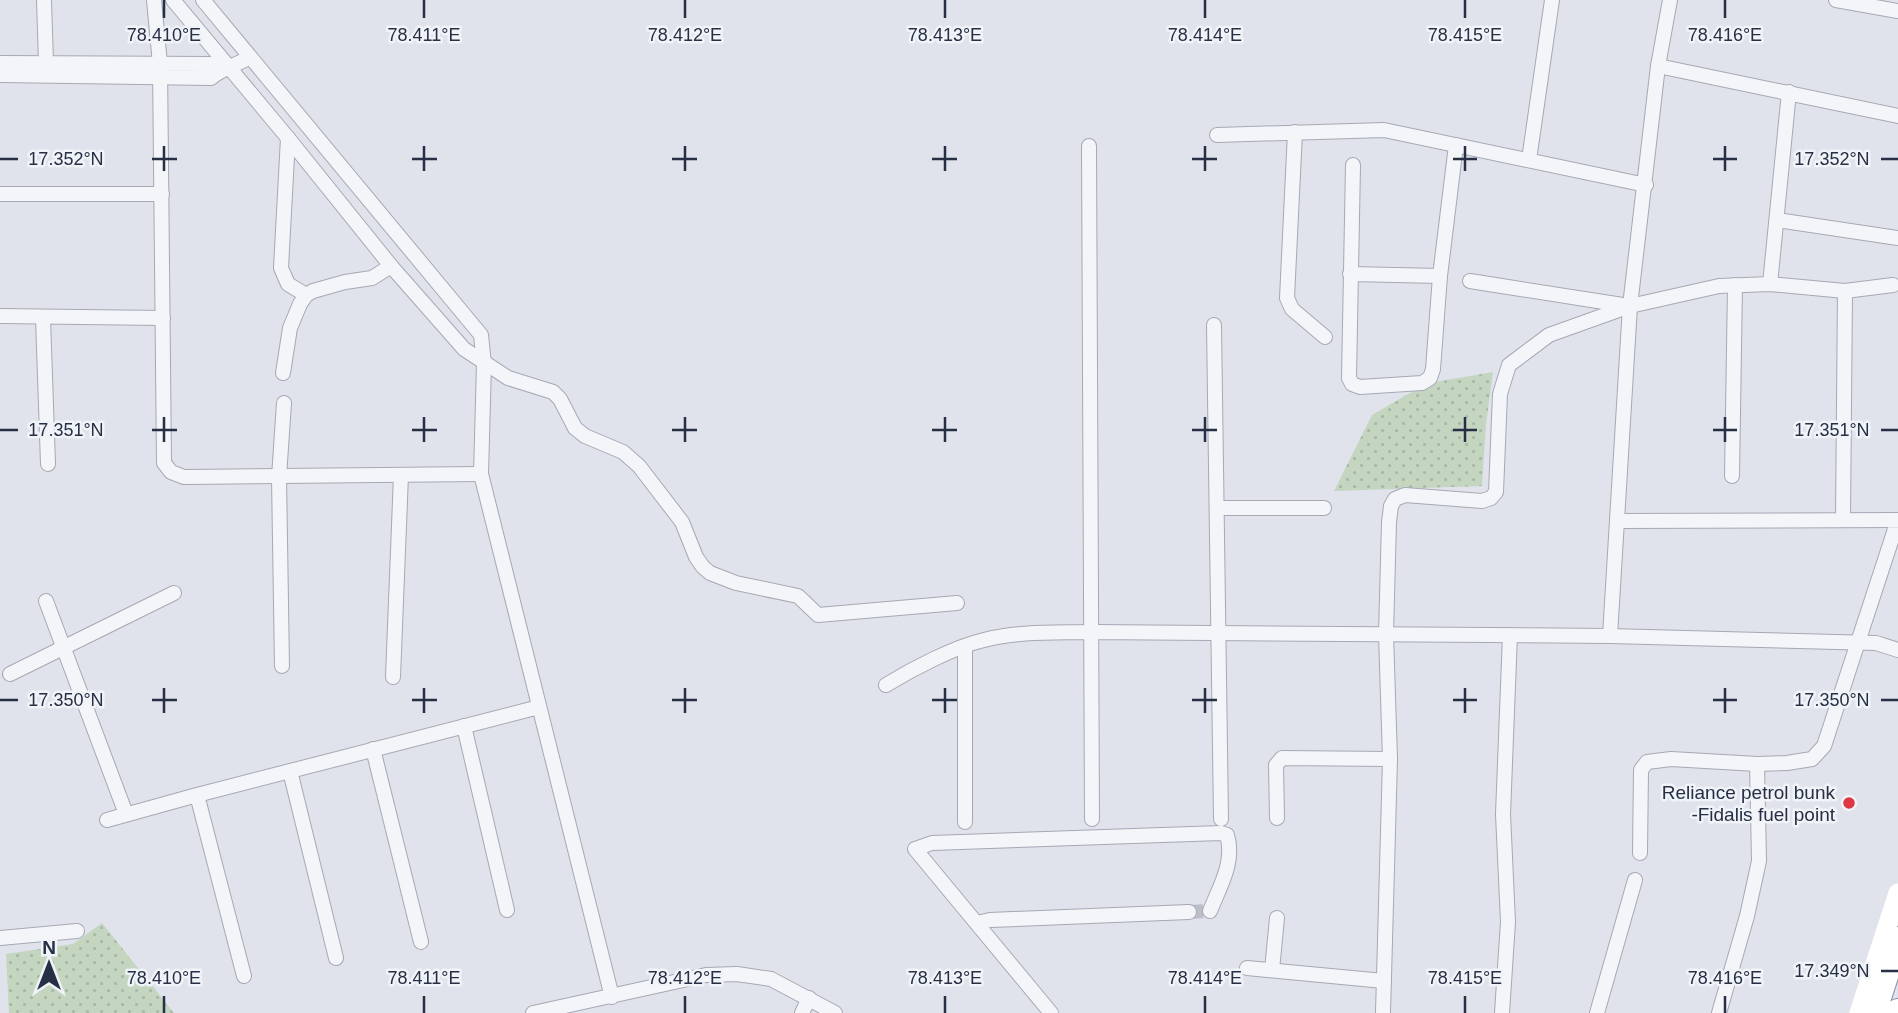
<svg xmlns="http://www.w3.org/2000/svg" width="1898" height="1013" viewBox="0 0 1898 1013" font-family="Arial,sans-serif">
	<defs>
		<pattern id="park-dots" width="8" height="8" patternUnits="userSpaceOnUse" patternTransform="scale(1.75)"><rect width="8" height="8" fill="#c4d6c0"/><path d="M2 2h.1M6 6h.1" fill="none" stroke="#a8b8a6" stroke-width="1.8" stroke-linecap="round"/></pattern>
	</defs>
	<rect width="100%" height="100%" fill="#e0e3eb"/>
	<!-- park -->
	<g fill="url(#park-dots)">
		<path d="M1493,372L1486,424L1482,486L1334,491L1372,415L1408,394L1435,382Z"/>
		<path d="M102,923L174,1013H9L6,954L73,944Z"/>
	</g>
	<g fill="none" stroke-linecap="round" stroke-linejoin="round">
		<!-- street-tunnel -->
		<path stroke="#bbbfca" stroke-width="14" stroke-dasharray="14 7" stroke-linecap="butt" d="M1189,912L1210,911"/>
		<!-- street casing -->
		<g stroke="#a5a9b6" stroke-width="16">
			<g id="street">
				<path d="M44,0L46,63"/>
				<path d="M154,0L160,64L164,463L171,472L184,477L481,474"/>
				<path d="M173,0L288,138L391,266L464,349L508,378L553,392L560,399L575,428L585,436L623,452L639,466L682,522L696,557L703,567L710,573L736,583L798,596L818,615L957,603"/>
				<path d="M203,0L481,335L484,364L481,474L612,997"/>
				<path d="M1836,0L1898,11"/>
				<path d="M0,63L211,64L218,72"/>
				<path d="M1658,66L1898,116"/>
				<path d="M0,75L211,78C221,69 237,65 250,57"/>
				<path d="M1295,132L1287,298L1292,309L1325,337"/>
				<path d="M1217,135L1384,130L1646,185"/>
				<path d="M288,138L281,268L288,284L306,295"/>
				<path d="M1089,146L1092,819"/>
				<path d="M1529,160L1552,0"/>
				<path d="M1353,165L1349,378L1352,384L1360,387L1422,383L1430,378L1433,369L1440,276L1456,145"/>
				<path d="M0,194H162"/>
				<path d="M1777,220L1898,238"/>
				<path d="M1350,274L1440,276"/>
				<path d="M1470,281L1629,306"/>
				<path d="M1770,284L1789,92"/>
				<path d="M0,316L163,318"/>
				<path d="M43,318L48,464"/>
				<path d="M1214,325L1221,819"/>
				<path d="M283,373L290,328L300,304L306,295L313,291L345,282L372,278L391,266"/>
				<path d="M1732,476L1735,285"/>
				<path d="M1217,508H1324"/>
				<path d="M1843,520L1845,291"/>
				<path d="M1617,521L1898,520L1824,746L1812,759L1787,763L1757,764L1671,759L1647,762L1641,770L1640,853"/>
				<path d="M46,601L126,814"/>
				<path d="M1610,636L1630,306L1658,66L1670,0"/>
				<path d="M965,648V822"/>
				<path d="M282,666L279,477L284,403"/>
				<path d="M10,674L174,593"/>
				<path d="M393,677L401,475"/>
				<path d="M886,685C912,669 954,647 984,640C1018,631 1056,633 1091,632L1610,636L1876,643L1898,650"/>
				<path d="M464,726L507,910"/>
				<path d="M373,749L421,942"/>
				<path d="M290,771L336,958"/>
				<path d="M1277,818L1276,765L1282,758L1390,759"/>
				<path d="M107,820L197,795"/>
				<path d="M977,923L990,920L1189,912"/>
				<path d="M0,938L77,931"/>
				<path d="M1247,968L1384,981"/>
				<path d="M1272,970L1277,918"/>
				<path d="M244,976L197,795L539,707"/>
				<path d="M533,1013L706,975L737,974L771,979L835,1013"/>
				<path d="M802,1013L809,998"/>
				<path d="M1051,1013L915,849L932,843L1221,833L1227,835C1235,862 1220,886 1210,911"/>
				<path d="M1383,1013L1390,759L1386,634L1389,522L1391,506L1395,499L1405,495L1482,501L1491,498L1496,492L1500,394L1509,365L1549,335L1630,306L1719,286L1770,284L1845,291L1893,285"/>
				<path d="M1502,1013L1508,922L1503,814L1510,635"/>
				<path d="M1597,1013L1635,880"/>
				<path d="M1719,1013L1747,916L1759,861L1757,764"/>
			</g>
		</g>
		<!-- highway casing -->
		<g stroke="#868fa3" stroke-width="26">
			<g id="highway">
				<path d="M1874,1013L1898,939"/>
				<path d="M1897,1013L1898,1011"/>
			</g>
		</g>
		<!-- street -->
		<use href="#street" stroke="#f4f5f8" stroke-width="14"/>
		<!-- secondary -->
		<path stroke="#fff" stroke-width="19" d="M1859,1013L1898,893"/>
		<!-- highway -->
		<use href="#highway" stroke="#fff" stroke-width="24"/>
	</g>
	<!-- ticks -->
	<path fill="none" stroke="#272f44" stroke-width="2.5" d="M164,0V18M424,0V18M685,0V18M945,0V18M1205,0V18M1465,0V18M1725,0V18M164,146V171M424,146V171M685,146V171M945,146V171M1205,146V171M1465,146V171M1725,146V171M0,159H18M152,159H177M412,159H437M672,159H697M932,159H957M1192,159H1217M1453,159H1477M1713,159H1737M1881,159H1898M164,417V442M424,417V442M685,417V442M945,417V442M1205,417V442M1465,417V442M1725,417V442M0,430H18M152,430H177M412,430H437M672,430H697M932,430H957M1192,430H1217M1453,430H1477M1713,430H1737M1881,430H1898M164,688V713M424,688V713M685,688V713M945,688V713M1205,688V713M1465,688V713M1725,688V713M0,700H18M152,700H177M412,700H437M672,700H697M932,700H957M1192,700H1217M1453,700H1477M1713,700H1737M1881,700H1898M1881,971H1898M164,996V1013M424,996V1013M685,996V1013M945,996V1013M1205,996V1013M1465,996V1013M1725,996V1013"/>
	<!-- markers -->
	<circle fill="#de3741" stroke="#f0f3f8" stroke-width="2.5" cx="1849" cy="803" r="7"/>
	<g text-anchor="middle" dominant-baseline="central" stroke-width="5" stroke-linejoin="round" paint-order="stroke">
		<!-- poi labels -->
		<g font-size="19" fill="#272f44" stroke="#f0f3f8" text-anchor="end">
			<text x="1835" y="792">Reliance petrol bunk<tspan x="1835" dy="22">-Fidalis fuel point</tspan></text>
		</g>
	</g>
	<g font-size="18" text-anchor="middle" fill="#272f44" stroke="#f0f3f8" stroke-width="5" stroke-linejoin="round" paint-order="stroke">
		<text x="164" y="41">78.410°E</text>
		<text x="424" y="41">78.411°E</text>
		<text x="685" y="41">78.412°E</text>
		<text x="945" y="41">78.413°E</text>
		<text x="1205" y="41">78.414°E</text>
		<text x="1465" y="41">78.415°E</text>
		<text x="1725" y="41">78.416°E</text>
		<text x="66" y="165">17.352°N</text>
		<text x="1832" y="165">17.352°N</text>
		<text x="66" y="436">17.351°N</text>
		<text x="1832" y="436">17.351°N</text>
		<text x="66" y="706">17.350°N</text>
		<text x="1832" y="706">17.350°N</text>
		<text x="1832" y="977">17.349°N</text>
		<text x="164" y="984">78.410°E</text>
		<text x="424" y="984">78.411°E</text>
		<text x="685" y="984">78.412°E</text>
		<text x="945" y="984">78.413°E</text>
		<text x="1205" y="984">78.414°E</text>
		<text x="1465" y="984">78.415°E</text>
		<text x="1725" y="984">78.416°E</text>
	</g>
	<!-- north arrow -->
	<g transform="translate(49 964)" stroke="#f0f3f8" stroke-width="5" paint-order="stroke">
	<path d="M0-5L12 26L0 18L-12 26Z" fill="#272f44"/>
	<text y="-10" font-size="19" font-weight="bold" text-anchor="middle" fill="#272f44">N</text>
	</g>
</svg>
